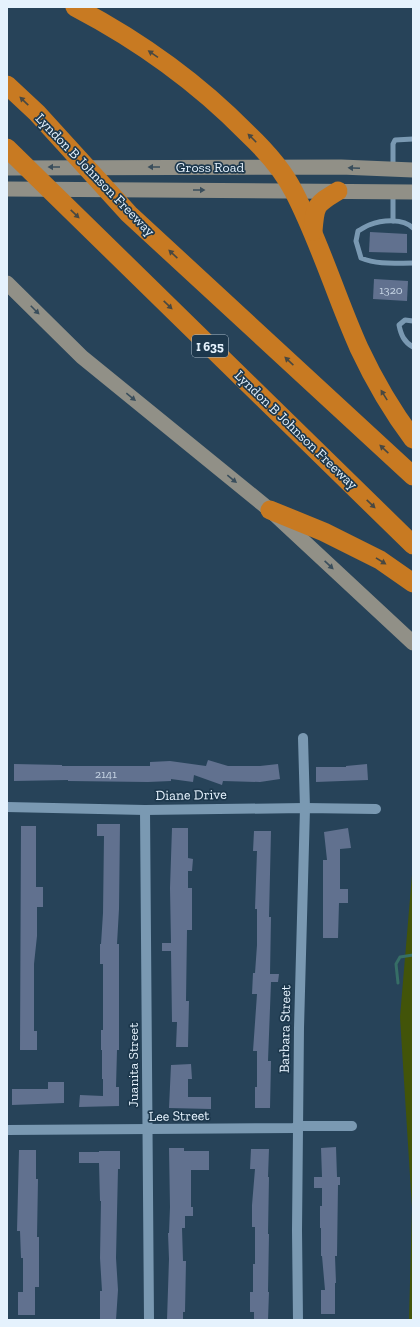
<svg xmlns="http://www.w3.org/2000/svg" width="420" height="1327" viewBox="0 0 420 1327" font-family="'Zilla Slab',serif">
	<rect width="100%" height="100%" fill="#274359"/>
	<!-- green -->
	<path fill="#425409" d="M413,863V1320H409L412,1208L400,1017Z"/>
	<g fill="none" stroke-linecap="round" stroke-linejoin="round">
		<!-- stream -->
		<path stroke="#366e66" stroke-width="3" d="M398,983L396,964L400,957L413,955"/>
	</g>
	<!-- building -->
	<g fill="#61718f">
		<path d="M370,232L407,234V253L369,252Z"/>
		<path d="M374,279L408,281L407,301L373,299Z"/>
		<path d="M208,760L228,766H260L278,764L280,779L260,782L223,781L222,785L194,775L193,782L171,779V781L148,782L68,781V780L14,781V764L62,765V766H150V762L170,761L206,766Z"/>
		<path d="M367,764L368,780L316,782V767H346V766Z"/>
		<path d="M97,824H120L119,909L117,944H119V1050H117L116,1087H119V1106L79,1107L80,1095L103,1096V1079H102V1050H101V1030H103V964H100V944H101L103,913L104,836H97Z"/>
		<path d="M21,826H36V887H43V907H37V936L34,964V1031H37V1050H20Z"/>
		<path d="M172,828H188V858L193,859L192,871H188V888H192V930H187L186,1001H189L188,1047H176L177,1022H172L171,951H162V943H171L170,888Z"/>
		<path d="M348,828L351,848L340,849V889H348V903H339L338,938H323V860H327L324,832Z"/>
		<path d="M254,831H271L269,917H271L270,974H279L278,982H271L268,1061H271L270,1108H255V1087H257V1051H253L257,994H252L253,973H255L257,945V909H255L257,851H253Z"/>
		<path d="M191,1064L192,1079H188V1097H211V1109L169,1108L171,1065Z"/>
		<path d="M48,1082H64V1103L12,1105V1089H48Z"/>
		<path d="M336,1147L337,1177H340V1185H338L337,1256H335L336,1283H335V1314H321V1290H325L322,1256H321V1228H320V1206H322V1188H314V1177H322L321,1148Z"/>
		<path d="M169,1148H184V1151H209V1170H191V1207H193V1216H185V1228H182L183,1261H186L185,1312H183V1320H167L169,1259L168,1233H169L170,1207Z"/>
		<path d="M251,1149H269L268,1177H269L268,1234H269L268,1292H269L268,1320H254V1312H250V1292H253V1264H255V1227H252V1205L255,1169H250Z"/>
		<path d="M19,1150H36V1179H38L37,1237H39V1287H35V1315H18V1292H23V1258H21L20,1231H17Z"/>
		<path d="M99,1151H120V1169H118L116,1258L118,1290L116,1320H100V1291H102L100,1258L101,1201H100L99,1163H79V1152H99Z"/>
	</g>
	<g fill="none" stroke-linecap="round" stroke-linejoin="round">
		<!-- lane -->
		<g stroke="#7a99b2" stroke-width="5">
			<path d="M393,168V144L395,140L413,139"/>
			<path d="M393,193V221"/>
			<path d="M413,228C403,218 382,220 369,225C366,226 362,229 358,231L356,241L361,258C378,265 395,263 413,263"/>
			<path d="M413,321L405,320L399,325C401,335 404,342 413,347"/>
		</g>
		<!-- street -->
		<g stroke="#7a99b2" stroke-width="10">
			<path d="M7,807L145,810L305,808L376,809"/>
			<path d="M145,810L149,1320"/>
			<path d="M7,1130L294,1128L298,1126H352"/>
			<path d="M298,1320L297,1230L299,1028L305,808L303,738"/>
		</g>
		<!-- secondary -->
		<g stroke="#919087" stroke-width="15">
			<path d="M7,168L341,167L413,170"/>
			<path d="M7,189L413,192"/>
			<path d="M7,283L82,357L270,510L413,643"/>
		</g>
		<!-- highway -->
		<g stroke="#c87a22" stroke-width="19">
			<path d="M75,7C138,40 197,82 247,133C265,150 283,170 294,192C320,242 336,297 359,348C374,380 392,411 413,439"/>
			<path d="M7,85L37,113L129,214L413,476"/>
			<path d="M7,148L413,545"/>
			<path d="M313,231C315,205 315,205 338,191"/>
			<path d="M270,510L324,532L380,560L413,583"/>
		</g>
	</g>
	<!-- one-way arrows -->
	<defs><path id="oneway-solid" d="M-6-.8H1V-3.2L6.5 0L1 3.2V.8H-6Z"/></defs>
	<g fill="#484842">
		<use href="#oneway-solid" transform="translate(153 54) rotate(-146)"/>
		<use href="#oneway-solid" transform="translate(24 101) rotate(-136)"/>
		<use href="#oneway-solid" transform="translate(252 138) rotate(-135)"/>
		<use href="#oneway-solid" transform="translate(75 214) rotate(44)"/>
		<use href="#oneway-solid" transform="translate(173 254) rotate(-137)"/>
		<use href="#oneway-solid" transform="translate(168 305) rotate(44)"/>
		<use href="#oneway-solid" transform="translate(289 361) rotate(-137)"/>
		<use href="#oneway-solid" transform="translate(384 395) rotate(-122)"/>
		<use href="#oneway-solid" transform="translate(384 449) rotate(-137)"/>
		<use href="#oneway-solid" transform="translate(371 504) rotate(44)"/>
		<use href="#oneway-solid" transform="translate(381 561) rotate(32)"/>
	</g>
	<g fill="#3a4e5c">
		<use href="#oneway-solid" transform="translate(54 167) rotate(180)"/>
		<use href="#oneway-solid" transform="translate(154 167) rotate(180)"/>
		<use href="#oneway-solid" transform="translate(354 168) rotate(-178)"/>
		<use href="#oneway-solid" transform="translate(199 190)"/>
		<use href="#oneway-solid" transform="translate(35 310) rotate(45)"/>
		<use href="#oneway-solid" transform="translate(131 397) rotate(39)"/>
		<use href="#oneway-solid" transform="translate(232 479) rotate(39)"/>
		<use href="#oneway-solid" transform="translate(329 565) rotate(43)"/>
	</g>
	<g text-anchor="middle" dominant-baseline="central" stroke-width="3.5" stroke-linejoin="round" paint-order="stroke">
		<!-- number labels -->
		<g font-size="12" fill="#c4d2e2">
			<text x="391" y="290">1320</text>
			<text x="106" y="774">2141</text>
		</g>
		<!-- shield labels -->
		<rect fill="#1d384d" stroke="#a9bac8" stroke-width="1" x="192" y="335" width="36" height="22" rx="3"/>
		<g font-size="13" font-weight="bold" fill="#e5f2fd">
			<text x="210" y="346">I 635</text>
		</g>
		<!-- street labels -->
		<g font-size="14" fill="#e5f2fd" stroke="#1d384d">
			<text x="210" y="167">Gross Road</text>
			<text transform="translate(95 175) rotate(46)">Lyndon B Johnson Freeway</text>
			<text transform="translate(296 430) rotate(44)">Lyndon B Johnson Freeway</text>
			<text transform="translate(191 795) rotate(-1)">Diane Drive</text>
			<text transform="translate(285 1029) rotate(-89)">Barbara Street</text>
			<text transform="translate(133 1065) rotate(-90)">Juanita Street</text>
			<text transform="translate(179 1116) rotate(-1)">Lee Street</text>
		</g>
	</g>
	<!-- border -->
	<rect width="420" height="1327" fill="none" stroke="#e5f2fd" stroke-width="16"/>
</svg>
